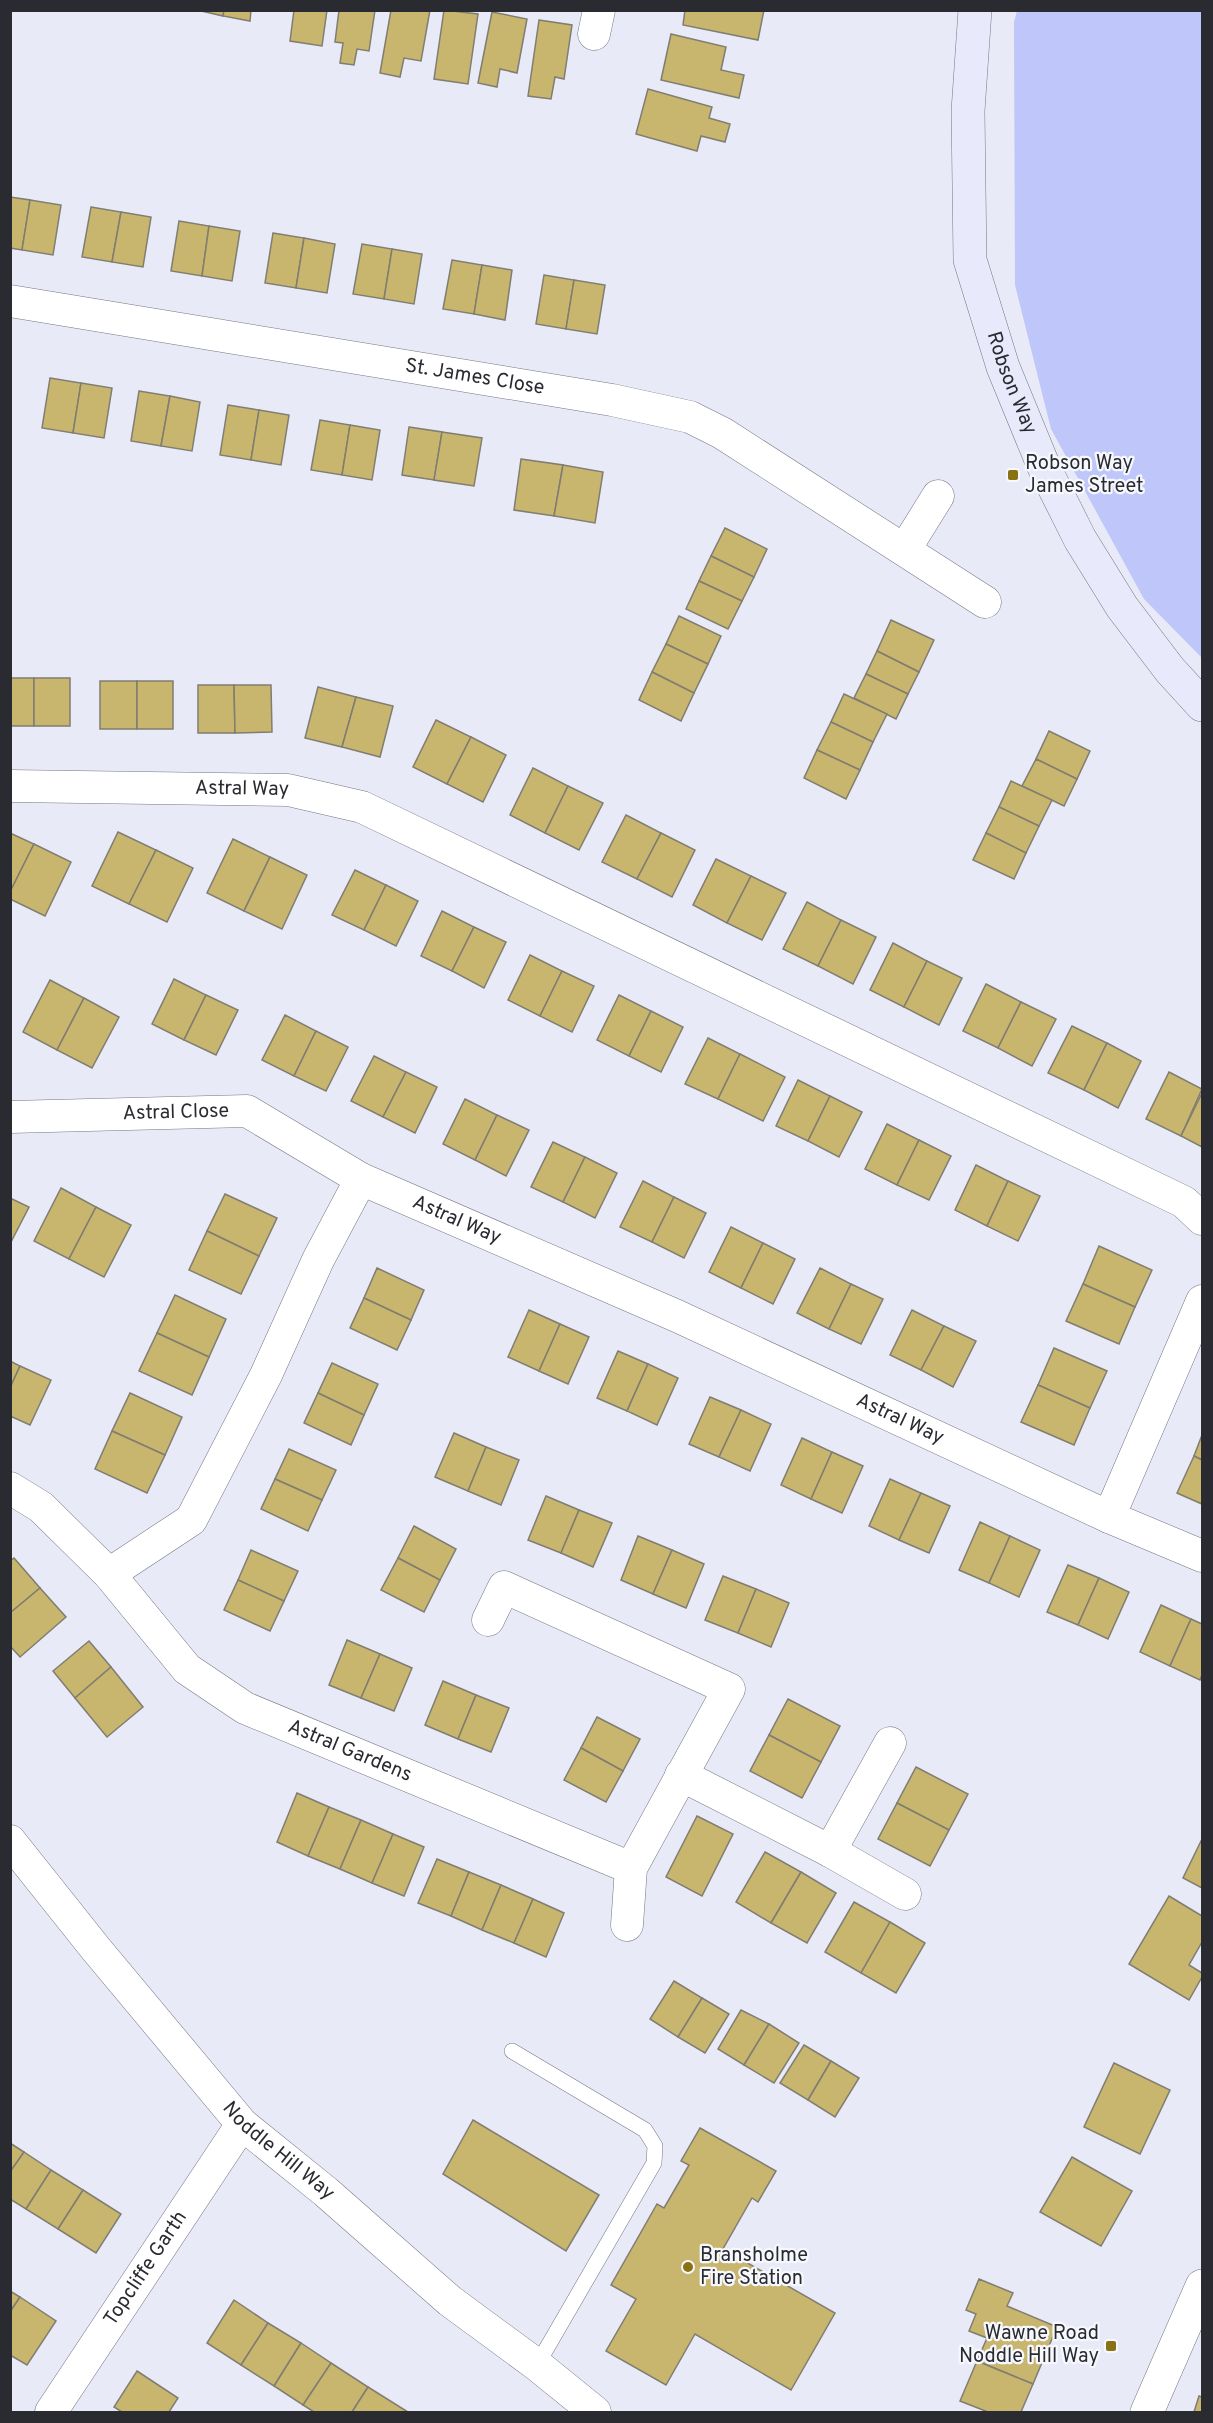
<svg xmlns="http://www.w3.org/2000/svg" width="1213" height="2423" viewBox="0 0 1213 2423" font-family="Overpass,sans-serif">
	<rect width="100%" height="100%" fill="#e8eaf8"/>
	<!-- green -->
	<path fill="#bfc6f9" d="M1017,11H1202V658L1144,599L1051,429L1015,285L1014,22Z"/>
	<!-- building -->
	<g fill="#c8b56e" stroke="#807d71" stroke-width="1.5">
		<path d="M197,10H224L223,16Z"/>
		<path d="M224,10H251L250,21L223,16Z"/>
		<path d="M294,10H327L322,46L290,41Z"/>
		<path d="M339,10H375L369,51L357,49L354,65L340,63L343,43L335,42Z"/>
		<path d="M391,10H430L421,61L404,58L400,77L380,73Z"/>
		<path d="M444,10L478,14L468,84L434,79Z"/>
		<path d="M685,10H764L758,40L683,25Z"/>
		<path d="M492,12L527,19L517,73L500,69L497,87L478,83Z"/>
		<path d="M539,20L572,25L564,79L555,77L551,99L528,96Z"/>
		<path d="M671,34L726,47L721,70L744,75L739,98L661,80Z"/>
		<path d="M648,89L712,107L709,118L730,124L725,142L701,136L697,151L636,134Z"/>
		<path d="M10,197L30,200L22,250L10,248Z"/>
		<path d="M30,200L61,205L53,255L22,250Z"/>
		<path d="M91,207L121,212L112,262L82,257Z"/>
		<path d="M121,212L151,217L143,267L112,262Z"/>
		<path d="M179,221L209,226L202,276L171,271Z"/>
		<path d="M209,226L240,231L232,281L202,276Z"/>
		<path d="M273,233L304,238L296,288L265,283Z"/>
		<path d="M304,238L335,244L327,293L296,288Z"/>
		<path d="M362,244L392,249L384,299L353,294Z"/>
		<path d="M392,249L422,254L414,304L384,299Z"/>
		<path d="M452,260L482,265L474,314L443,309Z"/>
		<path d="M482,265L512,270L505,320L474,314Z"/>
		<path d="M544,275L574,280L566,329L536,324Z"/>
		<path d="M574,280L605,285L597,334L566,329Z"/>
		<path d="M50,378L81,383L73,433L42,428Z"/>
		<path d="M81,383L112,388L104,438L73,433Z"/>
		<path d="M139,391L170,396L161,446L131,441Z"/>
		<path d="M170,396L200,402L192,451L161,446Z"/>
		<path d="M228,405L259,410L251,460L220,455Z"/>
		<path d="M259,410L289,415L281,465L251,460Z"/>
		<path d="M320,420L350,425L342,475L311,470Z"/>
		<path d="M350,425L380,430L372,480L342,475Z"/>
		<path d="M409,427L442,432L434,480L402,475Z"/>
		<path d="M442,432L482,438L474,486L434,480Z"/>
		<path d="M521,459L563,465L554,516L514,510Z"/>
		<path d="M563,465L603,472L595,523L554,516Z"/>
		<path d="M725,528L767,549L754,577L711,556Z"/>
		<path d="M711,556L754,577L742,601L699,581Z"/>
		<path d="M699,581L742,601L728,629L686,609Z"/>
		<path d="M679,616L721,636L708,664L666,644Z"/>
		<path d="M891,620L934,640L919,672L877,651Z"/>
		<path d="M666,644L708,664L694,693L652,672Z"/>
		<path d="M877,651L919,672L908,694L866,674Z"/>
		<path d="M652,672L694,693L681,721L639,700Z"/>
		<path d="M866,674L908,694L896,719L854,698Z"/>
		<rect x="10" y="678" width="24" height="48"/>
		<rect x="34" y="678" width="36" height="48"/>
		<rect x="100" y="681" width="37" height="48"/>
		<rect x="137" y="681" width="36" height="48"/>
		<path d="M198,685H234L235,733H198Z"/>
		<path d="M234,685H271L272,732L235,733Z"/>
		<path d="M318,687L356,697L342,747L305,738Z"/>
		<path d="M844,694L887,714L873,742L831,722Z"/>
		<path d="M356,697L393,706L380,757L342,747Z"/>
		<path d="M436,720L471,737L447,784L413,767Z"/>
		<path d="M831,722L873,742L860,770L817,750Z"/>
		<path d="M1049,731L1090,751L1077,779L1036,759Z"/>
		<path d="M471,737L506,755L483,802L447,784Z"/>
		<path d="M817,750L860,770L846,799L804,778Z"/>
		<path d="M1036,759L1077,779L1064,806L1022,786Z"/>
		<path d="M533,768L568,786L545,833L510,815Z"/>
		<path d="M1011,781L1052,800L1039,826L999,807Z"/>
		<path d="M568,786L603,803L579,850L545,833Z"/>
		<path d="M999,807L1039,826L1026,853L986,833Z"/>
		<path d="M626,815L661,833L637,879L602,862Z"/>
		<path d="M118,832L156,850L129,904L92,886Z"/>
		<path d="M10,833L34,844L10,892Z"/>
		<path d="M661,833L695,850L672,897L637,879Z"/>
		<path d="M986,833L1026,853L1014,879L973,860Z"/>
		<path d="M233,839L270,857L244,911L207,893Z"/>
		<path d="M34,844L71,862L45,916L10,899V892Z"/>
		<path d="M156,850L193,868L167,922L129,904Z"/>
		<path d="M270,857L307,875L282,929L244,911Z"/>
		<path d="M716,859L751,876L727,923L693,905Z"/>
		<path d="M355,870L386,885L364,930L332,915Z"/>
		<path d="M751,876L786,893L762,940L727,923Z"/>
		<path d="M386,885L418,901L396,946L364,930Z"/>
		<path d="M807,902L841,920L818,966L783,949Z"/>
		<path d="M442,911L474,927L452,971L421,956Z"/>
		<path d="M841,920L876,937L853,984L818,966Z"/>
		<path d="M474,927L506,942L484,988L452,971Z"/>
		<path d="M893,943L927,961L904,1007L870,990Z"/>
		<path d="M530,955L562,971L540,1016L508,1000Z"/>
		<path d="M927,961L962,978L939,1025L904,1007Z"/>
		<path d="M562,971L594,986L572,1032L540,1016Z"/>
		<path d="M174,979L206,995L184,1040L152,1024Z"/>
		<path d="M50,980L84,998L57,1050L23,1032Z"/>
		<path d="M986,984L1021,1002L998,1048L963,1031Z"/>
		<path d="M206,995L238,1010L216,1055L184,1040Z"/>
		<path d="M619,995L651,1011L629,1056L597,1040Z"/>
		<path d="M84,998L119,1017L92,1068L57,1050Z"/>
		<path d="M1021,1002L1056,1019L1032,1066L998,1048Z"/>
		<path d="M651,1011L683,1027L661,1072L629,1056Z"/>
		<path d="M285,1015L316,1031L294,1076L262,1060Z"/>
		<path d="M1072,1026L1107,1043L1084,1090L1048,1073Z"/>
		<path d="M316,1031L348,1047L326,1091L294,1076Z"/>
		<path d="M708,1038L740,1054L718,1099L685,1084Z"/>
		<path d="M1107,1043L1141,1061L1118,1108L1084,1090Z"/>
		<path d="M740,1054L785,1077L763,1121L718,1099Z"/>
		<path d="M374,1056L406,1072L383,1117L351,1101Z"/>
		<path d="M406,1072L437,1087L415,1133L383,1117Z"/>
		<path d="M1169,1072L1202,1089L1181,1136L1146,1119Z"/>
		<path d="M798,1080L830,1096L808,1141L776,1126Z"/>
		<path d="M1202,1093V1147L1181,1136Z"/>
		<path d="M830,1096L862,1112L839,1157L808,1141Z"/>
		<path d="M465,1099L497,1115L475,1160L443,1144Z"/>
		<path d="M497,1115L529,1130L506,1176L475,1160Z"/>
		<path d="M887,1124L919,1140L897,1185L865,1169Z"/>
		<path d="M919,1140L951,1156L929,1200L897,1185Z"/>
		<path d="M553,1142L585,1157L563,1202L531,1187Z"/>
		<path d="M585,1157L617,1173L595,1218L563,1202Z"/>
		<path d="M976,1165L1008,1181L987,1226L955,1210Z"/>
		<path d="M643,1181L674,1197L652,1242L620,1227Z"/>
		<path d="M1008,1181L1040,1196L1018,1241L987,1226Z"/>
		<path d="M61,1188L96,1207L69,1259L34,1241Z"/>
		<path d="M225,1194L277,1218L259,1256L207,1231Z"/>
		<path d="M674,1197L706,1213L684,1258L652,1242Z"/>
		<path d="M10,1198L29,1207L10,1244Z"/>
		<path d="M96,1207L131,1225L104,1277L69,1259Z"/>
		<path d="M731,1227L763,1243L741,1288L709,1272Z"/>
		<path d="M207,1231L259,1256L241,1294L189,1270Z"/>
		<path d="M763,1243L795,1259L773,1304L741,1288Z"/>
		<path d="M1099,1246L1152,1270L1135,1307L1083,1284Z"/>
		<path d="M377,1268L424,1290L411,1320L364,1298Z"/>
		<path d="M820,1268L851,1284L829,1329L797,1313Z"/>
		<path d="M851,1284L883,1299L861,1344L829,1329Z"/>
		<path d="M1083,1284L1135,1307L1119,1344L1066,1321Z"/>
		<path d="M175,1295L226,1319L209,1357L157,1333Z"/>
		<path d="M364,1298L411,1320L397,1350L350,1328Z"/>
		<path d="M529,1310L560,1324L539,1371L508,1357Z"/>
		<path d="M912,1310L944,1326L921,1370L890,1355Z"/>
		<path d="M560,1324L589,1337L568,1384L539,1371Z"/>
		<path d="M944,1326L976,1341L953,1387L921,1370Z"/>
		<path d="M157,1333L209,1357L192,1395L139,1371Z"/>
		<path d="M1054,1348L1107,1371L1090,1408L1038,1385Z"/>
		<path d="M618,1351L648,1364L627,1411L597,1398Z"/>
		<path d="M10,1361L20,1366L10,1388Z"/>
		<path d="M332,1363L378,1384L364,1415L318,1393Z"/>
		<path d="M648,1364L678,1378L657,1425L627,1411Z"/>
		<path d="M20,1366L51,1380L30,1425L10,1416V1388Z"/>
		<path d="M1038,1385L1090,1408L1074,1445L1021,1422Z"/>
		<path d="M130,1393L182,1417L165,1455L112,1431Z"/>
		<path d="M318,1393L364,1415L351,1445L304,1423Z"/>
		<path d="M710,1397L741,1410L719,1457L689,1444Z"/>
		<path d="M741,1410L771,1424L750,1471L719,1457Z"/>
		<path d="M112,1431L165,1455L147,1493L95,1469Z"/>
		<path d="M454,1433L486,1447L468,1491L435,1477Z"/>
		<path d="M1202,1435V1460L1194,1456Z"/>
		<path d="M802,1438L832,1452L811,1499L781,1485Z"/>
		<path d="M486,1447L519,1460L501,1505L468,1491Z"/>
		<path d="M289,1449L336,1470L322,1500L275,1479Z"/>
		<path d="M832,1452L863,1466L842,1513L811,1499Z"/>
		<path d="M1194,1456L1202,1460V1504L1177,1493Z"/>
		<path d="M275,1479L322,1500L308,1531L261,1509Z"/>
		<path d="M890,1479L921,1493L899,1540L869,1526Z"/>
		<path d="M921,1493L950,1506L929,1553L899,1540Z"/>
		<path d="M546,1496L579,1510L561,1553L528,1540Z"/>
		<path d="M579,1510L612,1523L593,1567L561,1553Z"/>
		<path d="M980,1522L1010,1536L989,1583L959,1570Z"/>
		<path d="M414,1526L456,1549L440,1580L398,1558Z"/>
		<path d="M638,1536L672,1550L653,1594L621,1580Z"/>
		<path d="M1010,1536L1040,1550L1019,1597L989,1583Z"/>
		<path d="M251,1550L298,1571L284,1601L238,1580Z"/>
		<path d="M672,1550L704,1564L686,1608L653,1594Z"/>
		<path d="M14,1558L40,1588L10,1613V1561Z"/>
		<path d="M398,1558L440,1580L424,1612L381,1590Z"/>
		<path d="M1068,1565L1099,1578L1078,1625L1047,1612Z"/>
		<path d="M723,1576L756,1589L738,1633L705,1620Z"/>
		<path d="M1099,1578L1129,1592L1108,1639L1078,1625Z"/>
		<path d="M238,1580L284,1601L270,1631L224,1610Z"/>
		<path d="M40,1588L66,1617L20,1657L10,1646V1613Z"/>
		<path d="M756,1589L789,1603L771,1647L738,1633Z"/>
		<path d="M1161,1605L1191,1619L1170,1666L1140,1652Z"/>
		<path d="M1191,1619L1202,1624V1675L1200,1680L1170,1666Z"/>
		<path d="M347,1640L380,1654L361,1698L329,1685Z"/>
		<path d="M89,1641L111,1667L75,1698L53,1671Z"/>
		<path d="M380,1654L412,1668L394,1711L361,1698Z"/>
		<path d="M111,1667L143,1707L107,1737L75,1698Z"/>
		<path d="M443,1681L476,1695L458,1739L425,1725Z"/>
		<path d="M476,1695L509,1708L491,1752L458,1739Z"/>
		<path d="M788,1699L840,1726L821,1762L769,1735Z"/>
		<path d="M597,1717L640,1739L623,1771L581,1748Z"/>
		<path d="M769,1735L821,1762L802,1798L750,1771Z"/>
		<path d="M581,1748L623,1771L606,1802L564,1780Z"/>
		<path d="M916,1767L968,1794L949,1830L897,1803Z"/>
		<path d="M297,1793L329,1807L308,1856L277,1842Z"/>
		<path d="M897,1803L949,1830L930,1866L878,1839Z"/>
		<path d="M329,1807L361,1820L340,1869L308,1856Z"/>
		<path d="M697,1816L733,1834L702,1896L666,1877Z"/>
		<path d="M361,1820L393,1834L372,1883L340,1869Z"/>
		<path d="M393,1834L424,1847L404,1896L372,1883Z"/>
		<path d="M1202,1839V1888L1183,1878Z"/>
		<path d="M765,1852L801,1872L771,1923L736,1902Z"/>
		<path d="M437,1859L469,1872L451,1916L418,1903Z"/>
		<path d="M469,1872L501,1885L482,1930L451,1916Z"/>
		<path d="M801,1872L836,1893L807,1943L771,1923Z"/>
		<path d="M501,1885L533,1899L514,1943L482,1930Z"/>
		<path d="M1169,1896L1202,1916V1942L1189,1965L1202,1973V1977L1189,2000L1129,1964Z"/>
		<path d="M533,1899L564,1913L546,1957L514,1943Z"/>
		<path d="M854,1902L890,1922L861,1973L825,1952Z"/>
		<path d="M890,1922L925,1943L896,1993L861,1973Z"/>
		<path d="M674,1981L702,1998L678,2037L650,2019Z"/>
		<path d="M702,1998L729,2014L705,2053L678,2037Z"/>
		<path d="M741,2010L769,2024L744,2065L718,2049Z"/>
		<path d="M769,2024L799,2043L774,2083L744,2065Z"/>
		<path d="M804,2045L831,2061L808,2100L780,2083Z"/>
		<path d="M831,2061L859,2078L835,2117L808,2100Z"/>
		<path d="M1114,2063L1170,2090L1140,2154L1084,2127Z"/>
		<path d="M473,2120L599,2195L566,2251L443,2174Z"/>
		<path d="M700,2128L776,2171L758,2202L752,2198L723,2249L835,2313L791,2390L695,2334L666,2385L606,2351L636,2299L611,2285L657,2204L664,2208L689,2165L681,2161Z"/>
		<path d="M10,2143L24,2152L10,2172Z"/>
		<path d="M24,2152L51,2170L26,2209L10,2199V2172Z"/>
		<path d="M1072,2157L1132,2191L1101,2246L1040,2212Z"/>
		<path d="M51,2170L83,2190L58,2229L26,2209Z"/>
		<path d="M83,2190L121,2214L96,2253L58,2229Z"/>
		<path d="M979,2279L1013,2293L1007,2306L1057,2327L1033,2384L977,2361L987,2338L969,2331L976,2314L966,2310Z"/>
		<path d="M10,2291L20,2297L10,2312Z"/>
		<path d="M20,2297L56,2321L27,2365L10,2355V2312Z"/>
		<path d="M234,2300L268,2323L241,2365L207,2343Z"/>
		<path d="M268,2323L301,2343L274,2386L241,2365Z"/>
		<path d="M301,2343L331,2363L303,2405L274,2386Z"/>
		<path d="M977,2361L1033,2384L1021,2412H988L960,2401Z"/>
		<path d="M331,2363L368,2387L352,2412H314L303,2405Z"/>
		<path d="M137,2371L178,2398L169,2412H122L114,2407Z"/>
		<path d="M368,2387L408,2412H352Z"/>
		<path d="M1199,2396L1202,2397V2412H1194Z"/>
	</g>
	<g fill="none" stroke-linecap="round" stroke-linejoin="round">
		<!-- service casing -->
		<g stroke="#757783" stroke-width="16">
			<path id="service" d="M512,2051L645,2130L655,2146L654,2163L537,2365"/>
		</g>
		<!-- minor casing -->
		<g stroke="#757783" stroke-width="33">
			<g id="minor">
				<path d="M594,34L599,10"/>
				<path id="s1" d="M10,301L612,400L690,417L722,433L985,602"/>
				<path d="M905,549L938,496"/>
				<path id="s2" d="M10,786L288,790L362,807L1184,1202L1202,1219"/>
				<path id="s3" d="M10,1117L247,1111L361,1179L677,1316L1109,1517L1202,1556"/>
				<path d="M10,1488L41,1507L109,1574L191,1520L266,1375L318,1260L361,1179"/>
				<path d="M1109,1517L1202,1301"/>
				<path id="s4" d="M109,1574L187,1669L245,1708L631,1868"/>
				<path d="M488,1620L504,1587L729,1689L631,1868L627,1925"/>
				<path d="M681,1775L830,1851L905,1894"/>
				<path id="s5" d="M10,1841L96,1949L242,2124L326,2192L450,2301L537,2365L595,2412"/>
				<path d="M830,1851L890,1743"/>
				<path id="s6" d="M51,2412L242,2124"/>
			</g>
		</g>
		<!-- tertiary casing -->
		<g stroke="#757783" stroke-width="34">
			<path id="tertiary" d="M1147,2412L1202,2286"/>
		</g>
		<!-- secondary casing -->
		<g stroke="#757783" stroke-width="34">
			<g id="secondary">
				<path id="s7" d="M975,10L968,111L970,260L1003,367L1044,467L1080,539L1122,607L1170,670L1202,705"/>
			</g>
		</g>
		<!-- service -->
		<use href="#service" stroke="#fff" stroke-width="15"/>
		<!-- minor -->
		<use href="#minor" stroke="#fff" stroke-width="32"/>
		<!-- tertiary -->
		<use href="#tertiary" stroke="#fff" stroke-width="33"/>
		<!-- secondary -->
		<use href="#secondary" stroke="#e8eafc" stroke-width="33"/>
	</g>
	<!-- markers -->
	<g fill="#887214" stroke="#f7f8fe" stroke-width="2">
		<rect x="1007" y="469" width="12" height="12" rx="3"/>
		<circle cx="688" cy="2267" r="6"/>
		<rect x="1105" y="2340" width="12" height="12" rx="3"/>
	</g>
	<g text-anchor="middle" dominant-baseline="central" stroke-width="4.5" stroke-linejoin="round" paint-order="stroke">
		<!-- street labels -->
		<g font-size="20" fill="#2a2b30" stroke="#f7f8fe">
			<text stroke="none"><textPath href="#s1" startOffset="471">St. James Close</textPath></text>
			<text stroke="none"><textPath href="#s7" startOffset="380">Robson Way</textPath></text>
			<text stroke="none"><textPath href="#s2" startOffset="232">Astral Way</textPath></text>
			<text stroke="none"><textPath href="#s3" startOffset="166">Astral Close</textPath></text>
			<text stroke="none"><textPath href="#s3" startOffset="474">Astral Way</textPath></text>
			<text stroke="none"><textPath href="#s3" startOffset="960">Astral Way</textPath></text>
			<text stroke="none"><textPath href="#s4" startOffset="306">Astral Gardens</textPath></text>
			<text stroke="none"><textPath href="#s5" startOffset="411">Noddle Hill Way</textPath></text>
			<text stroke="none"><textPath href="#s6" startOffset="172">Topcliffe Garth</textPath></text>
		</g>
		<!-- poi labels -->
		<g font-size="20" fill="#2a2b30" stroke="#f7f8fe" text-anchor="start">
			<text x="1025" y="464">Robson Way<tspan x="1025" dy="23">James Street</tspan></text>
			<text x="700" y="2256">Bransholme<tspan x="700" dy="23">Fire Station</tspan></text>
			<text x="1099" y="2334" text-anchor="end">Wawne Road<tspan x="1099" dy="23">Noddle Hill Way</tspan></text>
		</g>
	</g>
	<!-- border -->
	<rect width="1213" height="2423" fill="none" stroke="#2a2b30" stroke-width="24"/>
</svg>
